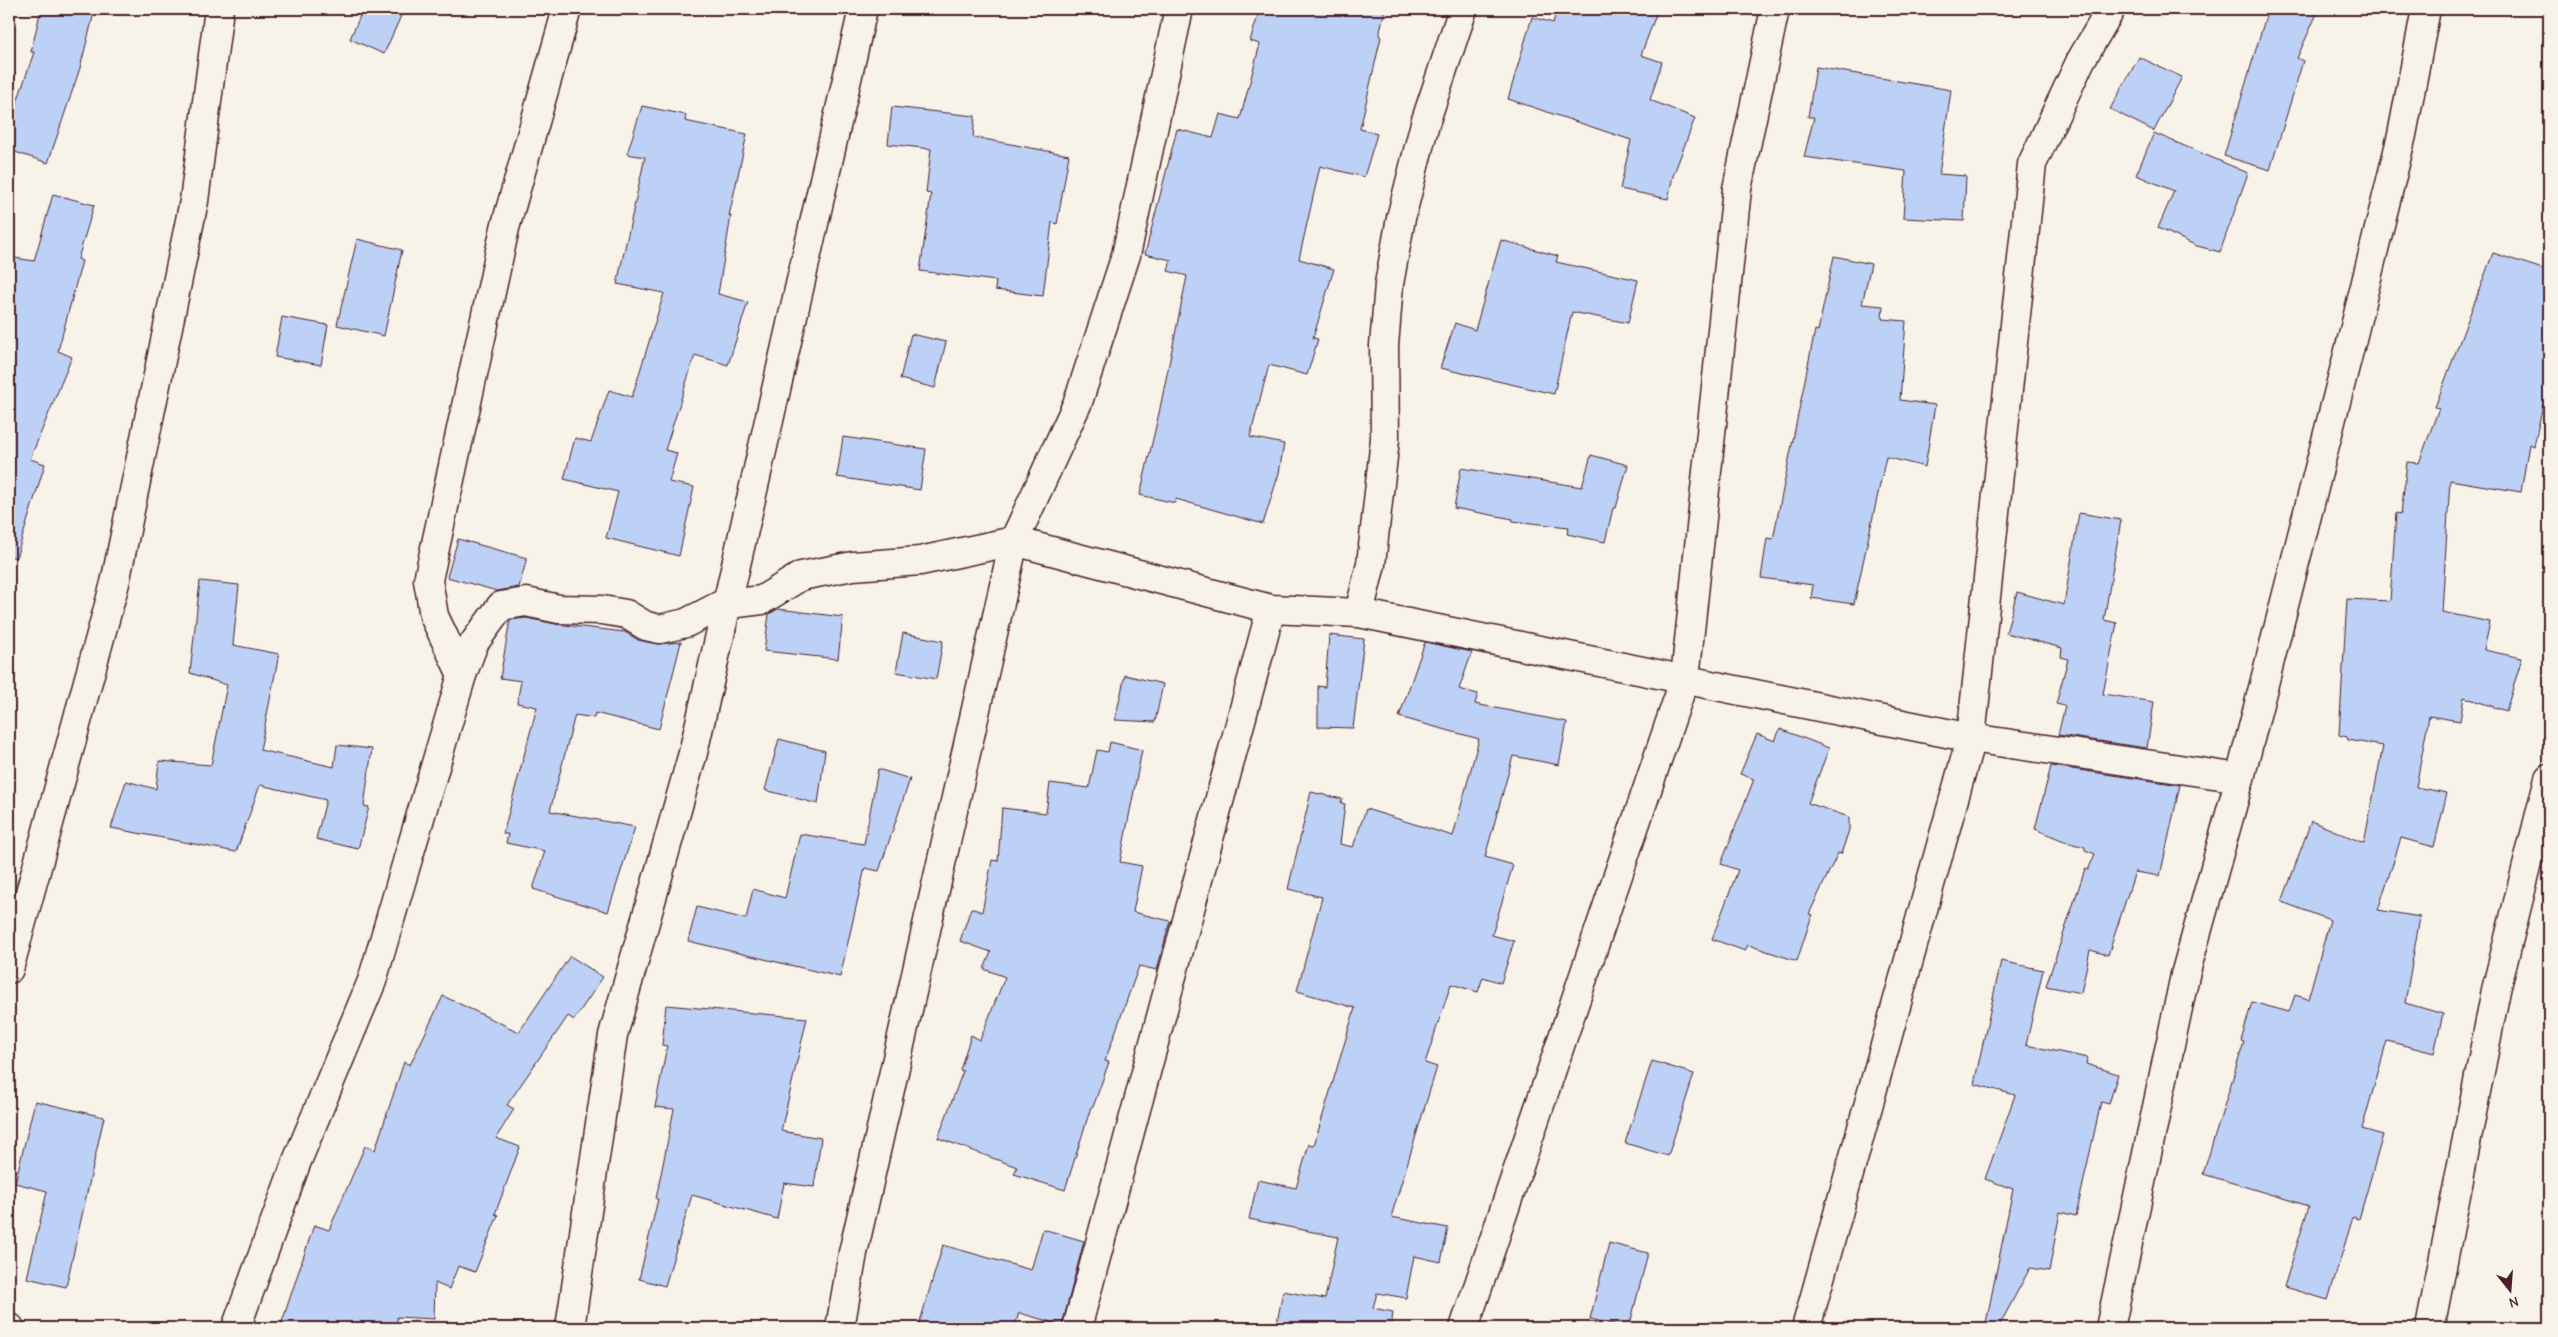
<svg xmlns="http://www.w3.org/2000/svg" width="2558" height="1337" viewBox="0 0 2558 1337" font-family="'Comic Neue',sans-serif">
	<rect width="100%" height="100%" fill="#f7f3e8"/>
	<filter id="ink" filterUnits="userSpaceOnUse"><feTurbulence type="fractalNoise" baseFrequency=".02" numOctaves="2"/><feDisplacementMap in="SourceGraphic" scale="10" xChannelSelector="R" yChannelSelector="G"/><feConvolveMatrix kernelMatrix="1 2 1 2 8 2 1 2 1" color-interpolation-filters="sRGB"/></filter>
	<g filter="url(#ink)">
		<!-- building -->
		<g fill="#bdd1f6" stroke="#4a1f2b">
			<path d="M41,9H95L80,68L48,163L9,150V126L34,52H31Z"/>
			<path d="M363,9H404L384,54L350,39Z"/>
			<path d="M1260,9H1385L1379,36L1381,37L1360,129L1377,134L1364,177L1320,166L1299,259L1334,269L1313,338L1318,339L1307,375L1269,365L1250,437L1284,444L1279,473L1263,524L1176,499L1175,503L1140,495L1159,413L1187,276L1168,271L1171,260L1145,254L1177,129L1213,138L1220,114L1240,119L1260,44L1250,41Z"/>
			<path d="M1557,9H1658L1641,55L1662,62L1650,100L1695,118L1673,176L1668,199L1620,189L1631,140L1508,99L1532,17L1553,23Z"/>
			<path d="M2268,9H2319L2297,58L2303,61L2270,170L2224,156Z"/>
			<path d="M2139,57L2182,77L2154,131L2110,109Z"/>
			<path d="M1816,67L1951,90L1939,174L1966,176L1964,221L1903,218L1906,171L1804,157L1814,117H1808Z"/>
			<path d="M642,106L686,115L685,121L747,134L729,216H731L718,294L748,302L728,365L695,355L665,450L677,453L669,482L694,487L679,556L606,538L618,492L564,479L575,438L591,442L609,390L632,397L664,293L617,284L645,157L627,154Z"/>
			<path d="M892,107L975,116L973,137L1069,155L1057,224L1052,222L1043,296L995,290L996,281L920,271L931,194L926,193L931,149L888,144Z"/>
			<path d="M2154,133L2248,173L2220,252L2197,246L2158,228L2174,191L2136,175Z"/>
			<path d="M53,194L94,205L78,259L82,261L58,351L72,357L30,459L45,464L16,558L9,556V257L34,261Z"/>
			<path d="M357,239L402,250L384,336L337,325Z"/>
			<path d="M1501,240L1558,256L1556,262L1638,280L1628,323L1572,312L1554,394L1440,368L1455,323L1475,330Z"/>
			<path d="M2493,253L2549,271V401L2544,400L2534,446L2529,444L2521,492L2450,480L2442,612L2490,622L2484,650L2522,658L2506,711L2464,697L2460,721L2429,716L2416,787L2447,793L2434,847L2401,838L2378,910L2420,917L2405,1003L2443,1014L2434,1053L2387,1041L2362,1129L2383,1135L2359,1219L2353,1217L2328,1300L2284,1287L2309,1206L2203,1174L2244,1042L2241,1041L2252,1002L2289,1012L2295,995L2308,999L2330,920L2282,902L2311,821L2364,843L2383,746L2348,740L2347,737L2339,735L2347,599L2390,601L2396,513L2401,514L2407,462L2419,463L2439,408L2435,407Z"/>
			<path d="M1834,256L1871,264L1862,304L1883,306L1882,319L1906,321L1900,400L1935,405L1925,467L1886,457L1854,604L1811,598L1813,585L1761,578L1767,538L1773,539L1815,330L1818,331Z"/>
			<path d="M282,317L328,325L321,365L275,357Z"/>
			<path d="M911,334L946,342L935,388L900,379Z"/>
			<path d="M843,437L926,449L920,490L837,477Z"/>
			<path d="M1591,455L1628,465L1616,508H1613L1605,542L1567,534L1569,527L1512,521L1513,519L1454,508L1461,468L1582,487Z"/>
			<path d="M2079,513L2121,520L2104,620L2117,623L2103,694L2154,702L2147,748L2058,735L2065,706L2056,704L2068,659L2061,657L2062,648L2006,633L2017,592L2064,605Z"/>
			<path d="M458,539L527,558L519,587L497,591L447,577Z"/>
			<path d="M200,581L239,585L233,645L279,654L260,750L334,767L337,745L372,749L364,806L369,807L358,849L316,839L326,800L260,785L236,852L111,828L126,781L156,789L159,761L211,765L227,685L190,673Z"/>
			<path d="M778,609L843,617L838,659L764,651L769,614Z"/>
			<path d="M526,618L556,624L625,632L638,640L657,644L681,642L659,729L595,713L594,718L575,715L550,811L635,827L608,912L533,889L545,851L506,843L508,834H503L537,707L517,703L521,681L500,678L510,620Z"/>
			<path d="M903,633L943,641L936,679L896,672Z"/>
			<path d="M1329,635L1364,639L1353,728L1318,727V686L1325,687Z"/>
			<path d="M1425,642L1472,652L1459,689L1478,694L1475,704L1567,722L1559,765L1513,756L1485,857L1513,865L1492,935L1514,941L1501,983L1483,977L1478,992L1451,984L1425,1063L1437,1067L1391,1217L1448,1228L1441,1262L1414,1256L1406,1298L1377,1293L1373,1308L1393,1312L1391,1328H1276L1283,1291L1325,1299L1338,1237L1249,1219L1258,1180L1296,1188L1309,1144L1314,1145L1355,1008L1297,991L1322,897L1288,889L1311,792L1342,799L1341,803L1345,804L1340,844L1353,847L1366,809L1453,836L1479,739L1399,717Z"/>
			<path d="M1125,675L1163,684L1155,722L1115,720Z"/>
			<path d="M1780,729L1829,748L1808,803L1849,817V830L1841,854L1838,853L1809,914L1812,915L1797,961L1748,945L1745,951L1712,939L1738,870L1721,864L1754,779L1740,774L1757,734L1775,741Z"/>
			<path d="M779,739L825,751L818,804L765,790Z"/>
			<path d="M1110,742L1142,750L1120,862L1142,866L1133,912L1170,921L1157,970L1139,966L1105,1061L1109,1062L1093,1107H1091L1065,1190L1014,1174L1017,1167L938,1138L963,1071L960,1070L971,1035L980,1040L1005,977L984,969L991,952L960,941L971,908L982,912L992,860L998,861L1002,808L1046,813L1050,783L1089,788L1097,750L1108,752Z"/>
			<path d="M2051,766L2180,785L2160,876L2135,872L2108,955L2090,950L2081,993L2046,986L2085,869L2088,870L2095,854L2085,850V847L2069,843L2035,829Z"/>
			<path d="M878,769L910,779L879,871L865,868L840,977L688,941L697,907L746,919L753,889L785,898L800,834L864,844Z"/>
			<path d="M570,956L603,977L574,1020L568,1016L507,1105L514,1109L496,1138L520,1147L495,1214L498,1215L475,1272L458,1266L449,1289L435,1283L434,1319L397,1317V1328H280L314,1225L329,1230L365,1146L375,1150L404,1062L410,1065L443,996L519,1032Z"/>
			<path d="M2001,961L2043,970L2026,1045L2088,1058L2086,1064L2118,1074L2109,1104L2101,1102L2076,1216L2060,1212L2049,1271L2030,1268L1998,1328H1985L2013,1189L1985,1179L2015,1095L1974,1084Z"/>
			<path d="M666,1005L807,1018L781,1131L821,1138L814,1187L784,1183L777,1219L692,1195L665,1286L639,1279L658,1199H656L674,1109L655,1107L667,1046L662,1045Z"/>
			<path d="M1652,1061L1694,1074L1668,1156L1625,1143Z"/>
			<path d="M35,1101L104,1117L66,1287L27,1278L47,1191L15,1183Z"/>
			<path d="M1043,1229L1084,1241L1062,1325L1019,1313L1014,1328H918L943,1245L1031,1270Z"/>
			<path d="M1609,1243L1648,1253L1629,1328L1590,1319Z"/>
		</g>
		<g fill="none" stroke-linecap="round" stroke-linejoin="round">
			<!-- minor casing -->
			<g stroke="#4a1f2b" stroke-width="31">
				<g id="minor">
					<path d="M1359,613L1371,564L1385,439L1384,346L1389,284L1401,218L1425,123L1463,9"/>
					<path d="M462,675L434,616L428,580L505,228L567,9"/>
					<path d="M9,969L115,583L194,201L219,9"/>
					<path d="M9,1328H10"/>
					<path d="M236,1328L297,1161L372,981L462,675L474,643L501,606L526,602L559,609L602,610L626,614L646,626L660,629L686,623L721,605L762,600L801,576L853,566L920,561L1014,541L1271,609L1359,613L1971,738L2240,778"/>
					<path d="M570,1328L613,1035L693,753L863,9"/>
					<path d="M840,1328L853,1253L1014,541L1078,402L1126,255L1179,9"/>
					<path d="M1077,1328L1271,609"/>
					<path d="M1464,1328L1685,678L1737,189L1775,9"/>
					<path d="M1806,1328L1971,738L2032,164L2081,60L2111,9"/>
					<path d="M2110,1328L2185,975L2240,778L2352,339L2402,135L2426,9"/>
					<path d="M2430,1328L2496,990L2549,778"/>
				</g>
			</g>
			<!-- minor -->
			<use href="#minor" stroke="#f7f3e8" stroke-width="28"/>
		</g>
	</g>
	<!-- margin -->
	<rect width="2558" height="1337" fill="none" stroke="#f7f3e8" stroke-width="30"/>
	<rect x="15" y="15" width="2528" height="1307" fill="none" stroke="#4a1f2b" stroke-width="2" filter="url(#ink)"/>
	<!-- north arrow -->
	<g transform="translate(2510 1290) rotate(163)" stroke="#f7f3e8" stroke-width="4" paint-order="stroke">
	<path d="M0-4L9 19L0 12L-9 19Z" fill="#4a1f2b"/>
	<text y="-8" font-size="14" font-weight="bold" text-anchor="middle" fill="#4a1f2b">N</text>
	</g>
</svg>
